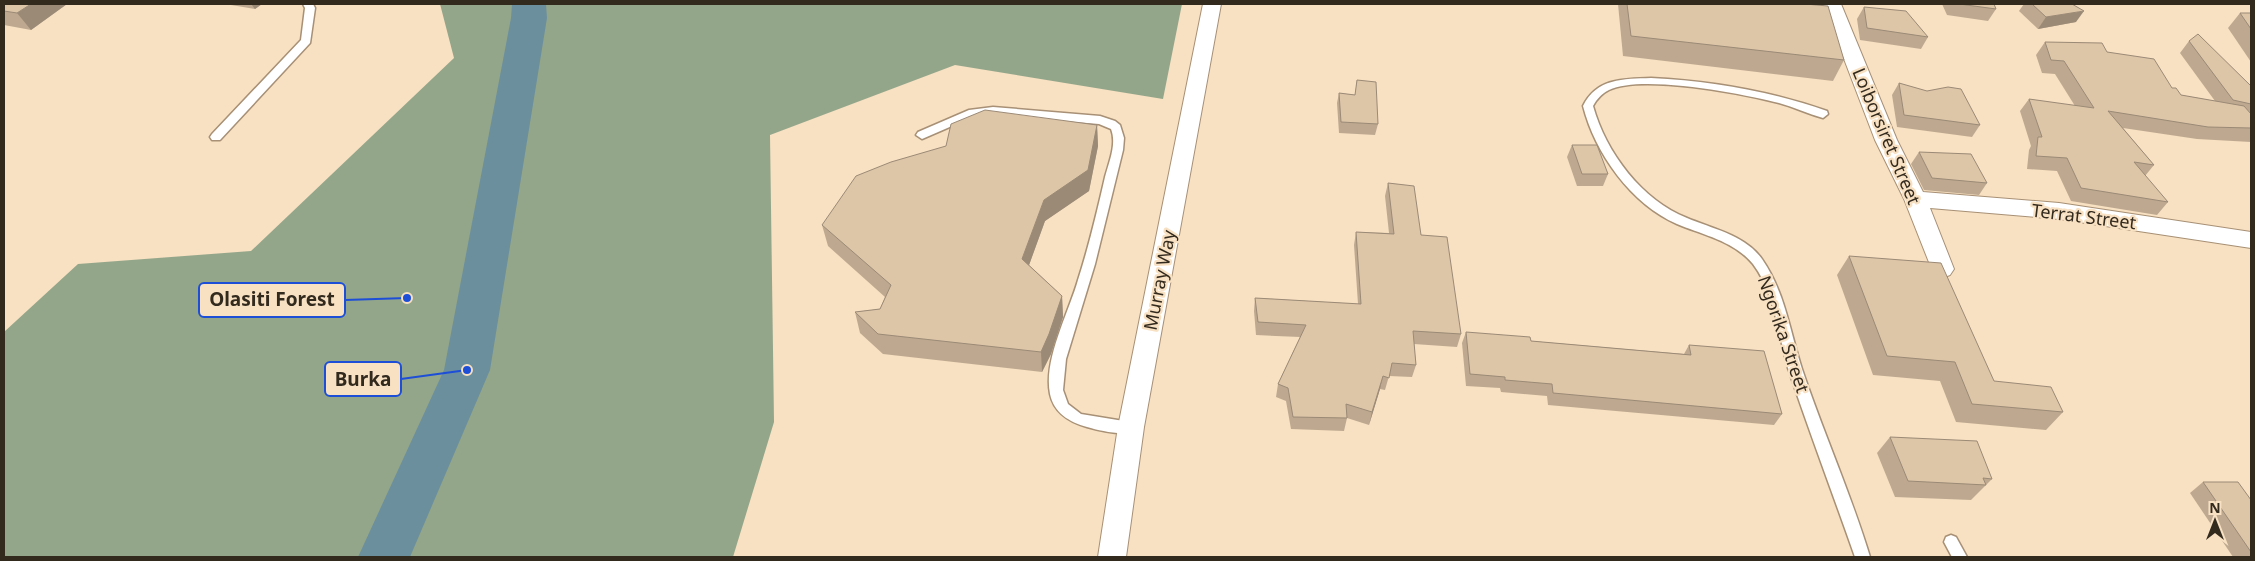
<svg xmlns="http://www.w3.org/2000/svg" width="2255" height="561" viewBox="0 0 2255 561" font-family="'Noto Sans',sans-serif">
	<rect width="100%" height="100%" fill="#f8e0c2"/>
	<!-- forest -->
	<path fill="#93a68a" d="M440,4H1182L1163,99L955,65L770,135L774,422L733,557H4V332L78,264L251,251L454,58Z"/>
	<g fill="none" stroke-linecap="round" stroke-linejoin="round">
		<!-- river -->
		<path fill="#6c8f9e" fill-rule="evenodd" d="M512,4H546L547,18L490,370L410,557H358L444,370L511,18Z"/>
		<!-- lane casing -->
		<g stroke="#a79075" stroke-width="3">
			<g id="lane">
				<path d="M303,4H313L315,8L310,43L220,140H212L210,137L212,134L301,40L305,8Z"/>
				<path d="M1651,78C1712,81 1770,91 1827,111L1828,114L1823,118C1808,114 1794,107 1779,103C1743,94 1642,74 1609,90C1601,94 1597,99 1593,106C1606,153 1642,200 1687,218C1713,229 1745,235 1762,259C1785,292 1790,332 1802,369C1823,432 1851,494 1870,557H1855C1833,494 1809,431 1788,368C1778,334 1775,293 1753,264C1734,241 1703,235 1677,224C1631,204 1595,153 1583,106C1597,78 1623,79 1651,78Z"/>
				<path d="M993,107L1100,116L1115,121L1120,125L1124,138L1123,150L1095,264L1066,359L1063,390L1068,404L1081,414L1136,423L1138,427L1136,431C1122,436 1101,431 1087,427C1069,422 1054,413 1050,394C1043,360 1069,312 1078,280C1089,246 1097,212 1105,177C1109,162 1117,144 1111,129L1099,124L993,115L975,116L922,139L916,135L918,132L969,110Z"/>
				<path d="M1951,535L1956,537L1967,557H1952L1944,542L1946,537Z"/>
			</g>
		</g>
		<!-- street casing -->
		<g stroke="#a79075" stroke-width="2">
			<g id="street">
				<path d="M1203,4H1221L1144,427L1126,557H1098L1118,427Z"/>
				<path d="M1823,4H1841L1897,140L1923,192L2059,203L2251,232V248L2059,219L1930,208L1954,269L1950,275L1942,278L1934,275L1904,199L1875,140Z"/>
			</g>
		</g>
		<!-- lane -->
		<use href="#lane" fill="#fff" fill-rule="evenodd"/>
		<!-- street -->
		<use href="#street" fill="#fff" fill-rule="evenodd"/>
	</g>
	<!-- wall -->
	<g fill="#bea990">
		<path d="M4,4H67L31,30L4,25Z"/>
		<path d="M225,4H262L255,9Z"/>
		<path d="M1618,4H1805L1844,60L1833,81L1623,56Z"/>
		<path d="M1942,4H1994L1996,9L1988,21L1947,15Z"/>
		<path d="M2024,4H2072L2076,22L2038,29L2019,11Z"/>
		<path d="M1864,7L1928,37L1921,49L1860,40L1857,19Z"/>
		<path d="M2240,13H2251V62L2228,28Z"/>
		<path d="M2189,41L2251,86V142L2197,139L2123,128L2154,165L2145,176L2168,202L2157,215L2071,201L2057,171L2027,169L2029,150L2031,146L2020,111L2029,99L2075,106L2055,74L2042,73L2036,55L2045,42L2107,52L2172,88L2181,95L2215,101L2180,53Z"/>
		<path d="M1357,80L1378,124L1375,135L1339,133L1337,103L1339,93L1355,95Z"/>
		<path d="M1899,83L1980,125L1972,137L1897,127L1892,95Z"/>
		<path d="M1097,125L1098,146L1089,191L1045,221L1029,265L1062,296L1063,317L1051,354L1042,372L883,354L860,333L855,312L880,309L885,297L828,246L822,225Z"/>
		<path d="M1572,145L1608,174L1603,186H1577L1567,157Z"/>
		<path d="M1919,152L1987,183L1979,195L1924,190L1911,164Z"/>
		<path d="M1388,183L1421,235L1461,334L1457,347L1414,344L1416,365L1412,377L1389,376L1385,390L1380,389L1369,425L1347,418L1344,431L1291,429L1286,401L1276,397L1278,384L1300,337L1256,335L1254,311L1255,298L1358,304L1354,245L1356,232L1389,233L1385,196Z"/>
		<path d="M1849,256L1994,381L2063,412L2046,430L1956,422L1940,381L1873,375L1837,275Z"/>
		<path d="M1466,332L1531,341L1684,354L1689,345L1782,414L1774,425L1548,405L1547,396L1501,392L1500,388L1466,386L1462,343Z"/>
		<path d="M1890,437L1992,479L1971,500L1895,497L1877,453Z"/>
		<path d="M2203,482L2251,500V557H2233L2190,493Z"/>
	</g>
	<!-- shaded-wall -->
	<g fill="#9b8a76">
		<path d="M31,4H67L31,30L17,13Z"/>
		<path d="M251,4H262L255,9Z"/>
		<path d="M2084,11L2076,22L2038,29L2046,17Z"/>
		<path d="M1097,125L1098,146L1089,191L1045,221L1024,279L1022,259L1044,200Z"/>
		<path d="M1062,296L1063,317L1051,354L1042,372L1041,352Z"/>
		<path d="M1383,376L1380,389L1369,425L1372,412Z"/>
	</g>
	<!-- building -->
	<g fill="#ddc5a8" stroke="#9b8a76">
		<path d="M4,4H31L17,13L4,11Z"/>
		<path d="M1627,4H1805L1828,6L1844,60L1631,36Z"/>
		<path d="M1959,4H1994L1996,9Z"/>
		<path d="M2032,4H2072L2084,11L2046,17Z"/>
		<path d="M1864,7L1906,11L1928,37L1867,28Z"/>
		<path d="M2240,13H2251V29Z"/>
		<path d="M2198,34L2251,86V104L2233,100L2189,41Z"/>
		<path d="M2045,42L2102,43L2107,52L2154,59L2172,88H2176L2181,95L2244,106L2251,114V128L2208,127L2108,111L2154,165L2134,162L2168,202L2081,188L2067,158L2036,156L2038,137H2042L2029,99L2094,108L2064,61L2051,60Z"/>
		<path d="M1357,80L1376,82L1378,124L1341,122L1339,93L1355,95Z"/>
		<path d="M1899,83L1927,91L1948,87L1961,89L1980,125L1904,115Z"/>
		<path d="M985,110L1097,125L1088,170L1044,200L1022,259L1062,296L1049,334L1041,352L878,334L855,312L880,309L891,285L822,225L856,176L891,162L946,146L951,124Z"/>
		<path d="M1572,145H1597L1608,174H1582Z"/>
		<path d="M1919,152L1971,154L1987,183L1932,178Z"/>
		<path d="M1388,183L1414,186L1421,235L1447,237L1461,334L1413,331L1416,365L1392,363L1389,378L1383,376L1372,412L1346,404L1347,418L1293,417L1288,388L1278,384L1306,325L1258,322L1255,298L1361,304L1356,232L1394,234Z"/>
		<path d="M1849,256L1941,263L1994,381L2051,387L2063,412L1972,404L1955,362L1887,356Z"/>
		<path d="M1466,332L1530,337L1531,341L1691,355L1689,345L1764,351L1782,414L1553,393L1552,384L1505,380V377L1470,374Z"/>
		<path d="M1890,437L1977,441L1992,479L1983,478L1986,485L1908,481Z"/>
		<path d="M2203,482H2238L2251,500V552Z"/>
	</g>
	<g text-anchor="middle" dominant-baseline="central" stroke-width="4.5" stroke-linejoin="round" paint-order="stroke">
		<!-- street labels -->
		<g font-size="18" fill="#332a1e" stroke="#f8e0c2">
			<text transform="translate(1887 136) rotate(67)">Loiborsiret Street</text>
			<text transform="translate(2084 216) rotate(7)">Terrat Street</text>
			<text transform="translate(1159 280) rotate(-79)">Murray Way</text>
			<text transform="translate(1784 334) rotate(71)">Ngorika Street</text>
		</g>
	</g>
	<!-- callouts -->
	<path fill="none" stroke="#1d4ed8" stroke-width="2" d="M407 298L345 300M467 370L401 379"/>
	<g fill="#1d4ed8" stroke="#f8e0c2" stroke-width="2">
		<circle cx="407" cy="298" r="5"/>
		<circle cx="467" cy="370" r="5"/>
	</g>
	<g fill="#f8e0c2" stroke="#1d4ed8" stroke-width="2">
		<rect x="199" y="283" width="146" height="34" rx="5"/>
		<rect x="325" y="362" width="76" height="34" rx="5"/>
	</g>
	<g font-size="19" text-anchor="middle" font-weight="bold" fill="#332a1e">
		<text x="272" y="306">Olasiti Forest</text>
		<text x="363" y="386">Burka</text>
	</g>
	<!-- border -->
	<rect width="2255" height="561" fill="none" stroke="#332a1e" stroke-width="10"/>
	<!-- north arrow -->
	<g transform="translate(2215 521)" stroke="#f8e0c2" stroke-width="4" paint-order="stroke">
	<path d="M0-4L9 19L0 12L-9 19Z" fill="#332a1e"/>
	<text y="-8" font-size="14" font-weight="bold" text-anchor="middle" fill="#332a1e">N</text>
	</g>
</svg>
